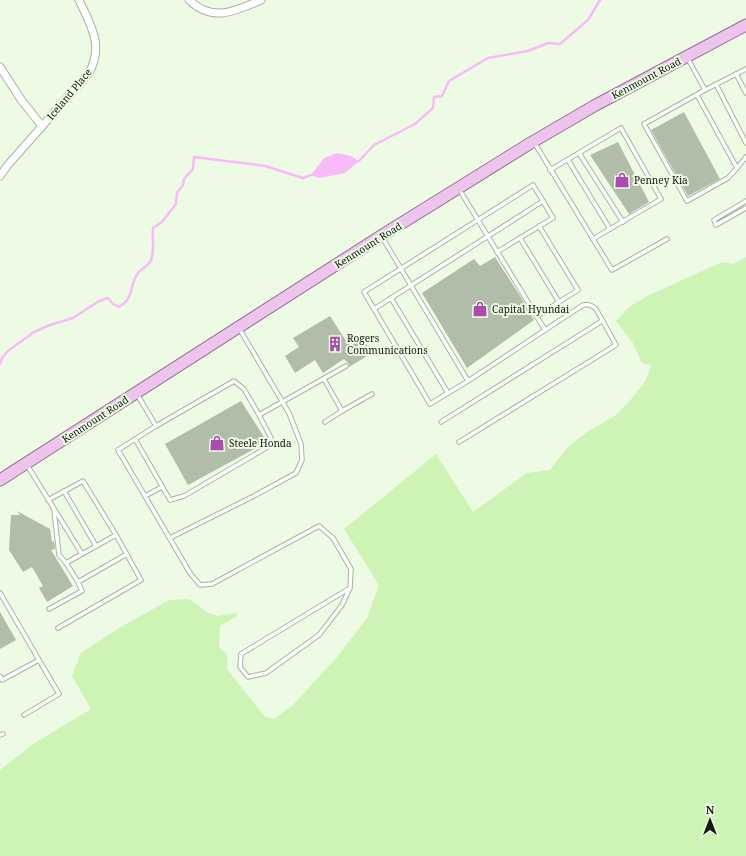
<svg xmlns="http://www.w3.org/2000/svg" width="746" height="856" viewBox="0 0 746 856" font-family="'Noto Serif',serif">
	<rect width="100%" height="100%" fill="#edfbe5"/>
	<!-- green -->
	<path fill="#cdf4b4" d="M746,257V856H0V770L33,744L91,709L72,676L81,653L119,628L169,600L189,599L207,612L217,616L237,613L238,616L220,626L219,647L227,654V669L265,717L275,719L294,704L337,657L367,618L379,585L344,529L436,454L473,512L527,473L550,470L567,448L587,432L616,415L633,397L645,382L651,365L642,363L633,343L616,321L629,307L647,296L722,262L733,264Z"/>
	<!-- water -->
	<path fill="#f8baf8" d="M337,153L351,156L359,161L345,173L319,178L311,175L324,158Z"/>
	<g fill="none" stroke-linecap="round" stroke-linejoin="round">
		<!-- stream -->
		<g stroke="#f8baf8" stroke-width="2.5">
			<path d="M359,161L374,145L415,124L433,108L434,97L442,96L449,81L488,58L528,51L548,43L560,44L588,20L600,0"/>
			<path d="M0,364L2,358L8,351L34,332L50,325L73,318L99,301L108,298L113,304L119,307C135,298 129,285 138,273C142,269 149,265 151,260C155,250 152,238 153,228L162,222L176,204L177,193L183,185L184,179L193,169L194,157L265,166L303,178L311,175"/>
		</g>
	</g>
	<!-- building -->
	<g fill="#b0bda8">
		<path d="M684,112L720,179L688,196L651,130Z"/>
		<path d="M618,142L649,202L629,214L590,155Z"/>
		<path d="M495,257L522,299L534,320L467,368L422,293L474,259L480,266Z"/>
		<path d="M330,316L348,344L361,336L372,353L349,367V364L344,359L323,373L315,360L295,373L285,356L299,347L293,338Z"/>
		<path d="M241,401L266,440L265,443L188,485L165,444Z"/>
		<path d="M17,511L50,529L52,542L54,541L55,549L51,550L73,586L47,602L39,588L43,586L32,567L23,572L9,550L11,515H20Z"/>
		<path d="M0,612L16,640L0,649Z"/>
	</g>
	<g fill="none" stroke-linecap="round" stroke-linejoin="round">
		<!-- service casing -->
		<g stroke="#a7b49f" stroke-width="5.5">
			<g id="service">
				<path d="M688,59L705,90L644,124L687,201L728,178L737,168L697,95"/>
				<path d="M736,74L746,93"/>
				<path d="M716,84L746,143"/>
				<path d="M705,90L746,69"/>
				<path d="M534,142L593,239L610,229L568,160"/>
				<path d="M579,153L623,222"/>
				<path d="M737,168L746,157"/>
				<path d="M550,170L621,128L661,199L610,229"/>
				<path d="M459,189L545,330"/>
				<path d="M746,201L714,220L716,225L746,208"/>
				<path d="M539,226L578,290L559,302"/>
				<path d="M382,237L468,381"/>
				<path d="M520,238L559,302L537,316"/>
				<path d="M593,239L612,270L667,239"/>
				<path d="M497,252L553,218L543,201"/>
				<path d="M391,298L448,393"/>
				<path d="M374,309L543,201L533,185L364,292L430,404L468,381L583,305C589,304 592,305 596,309L616,345L459,442"/>
				<path d="M324,379L342,411L325,422"/>
				<path d="M137,394L156,426L118,450L190,573L200,585L212,584L319,526L333,538L351,569L350,588L241,654L240,667L248,677L266,673L319,635L342,605L350,588"/>
				<path d="M342,411L372,394"/>
				<path d="M441,422L602,321"/>
				<path d="M156,426L234,381L244,389L259,415"/>
				<path d="M135,439L170,500L184,496L266,448L271,438L259,415L346,366"/>
				<path d="M27,465L82,554L116,535L83,481L48,500"/>
				<path d="M64,491L96,546"/>
				<path d="M145,496L162,487"/>
				<path d="M54,510L59,555L66,563"/>
				<path d="M170,538L252,497L296,473L302,460L301,444L289,413L239,328"/>
				<path d="M82,554L66,563L78,582L127,554"/>
				<path d="M0,593L39,660L2,680L0,676"/>
				<path d="M49,609L82,591L78,582"/>
				<path d="M58,628L141,580L116,535"/>
				<path d="M24,715L59,694L39,660"/>
				<path d="M0,735L3,734"/>
			</g>
		</g>
		<!-- minor casing -->
		<g stroke="#a7b49f" stroke-width="9">
			<g id="minor">
				<path d="M189,0C213,23 235,11 261,0"/>
				<path d="M0,67L22,101L42,126"/>
				<path d="M0,176L7,166L89,73C104,45 91,26 79,0"/>
			</g>
		</g>
		<!-- primary casing -->
		<g stroke="#986e97" stroke-width="13">
			<path id="primary" d="M0,480L381,236L529,144L594,106L746,25"/>
		</g>
		<!-- service -->
		<use href="#service" stroke="#fff" stroke-width="3.5"/>
		<!-- minor -->
		<use href="#minor" stroke="#fff" stroke-width="7"/>
		<!-- primary -->
		<use href="#primary" stroke="#ecc4ec" stroke-width="11"/>
	</g>
	<!-- icons -->
	<defs>
		<g id="shop-bare" transform="scale(1.2)"><path d="M-5-2.5h2.3a2.7 3.5 0 0 1 5.4 0H5L5.5 6h-11ZM-1.5-2.5h3a1.5 2.3 0 0 0-3 0Z" fill="#ad4ab0" stroke="#edfbe5" stroke-width="2.5" paint-order="stroke"/></g>
		<g id="building-bare" transform="scale(1.2)"><path d="M-4-6H4V6H1V3H-1V6H-4ZM-2.5-4.3h1.7v1.8h-1.7ZM.8-4.3h1.7v1.8H.8ZM-2.5-1h1.7V.8h-1.7ZM.8-1h1.7V.8H.8Z" fill="#ad4ab0" stroke="#edfbe5" stroke-width="2.5" paint-order="stroke"/></g>
	</defs>
	<g fill-rule="evenodd">
		<use href="#shop-bare" x="622" y="180"/>
		<use href="#shop-bare" x="480" y="309"/>
		<use href="#building-bare" x="335" y="344"/>
		<use href="#shop-bare" x="217" y="443"/>
	</g>
	<g text-anchor="middle" dominant-baseline="central" stroke-width="4" stroke-linejoin="round" paint-order="stroke">
		<!-- street labels -->
		<g font-size="10" fill="#131810" stroke="#edfbe5">
			<text transform="translate(646 78) rotate(-28)">Kenmount Road</text>
			<text transform="translate(69 94) rotate(-50)">Iceland Place</text>
			<text transform="translate(368 245) rotate(-32)">Kenmount Road</text>
			<text transform="translate(95 419) rotate(-33)">Kenmount Road</text>
		</g>
		<!-- poi labels -->
		<g font-size="10" fill="#131810" stroke="#edfbe5" text-anchor="start">
			<text x="634" y="180">Penney Kia</text>
			<text x="492" y="309">Capital Hyundai</text>
			<text x="347" y="338">Rogers<tspan x="347" dy="12">Communications</tspan></text>
			<text x="229" y="443">Steele Honda</text>
		</g>
	</g>
	<!-- north arrow -->
	<g transform="translate(710 820)" stroke="#edfbe5" stroke-width="3" paint-order="stroke">
	<path d="M0-3L7 15L0 10L-7 15Z" fill="#131810"/>
	<text y="-6" font-size="11" font-weight="bold" text-anchor="middle" fill="#131810">N</text>
	</g>
</svg>
